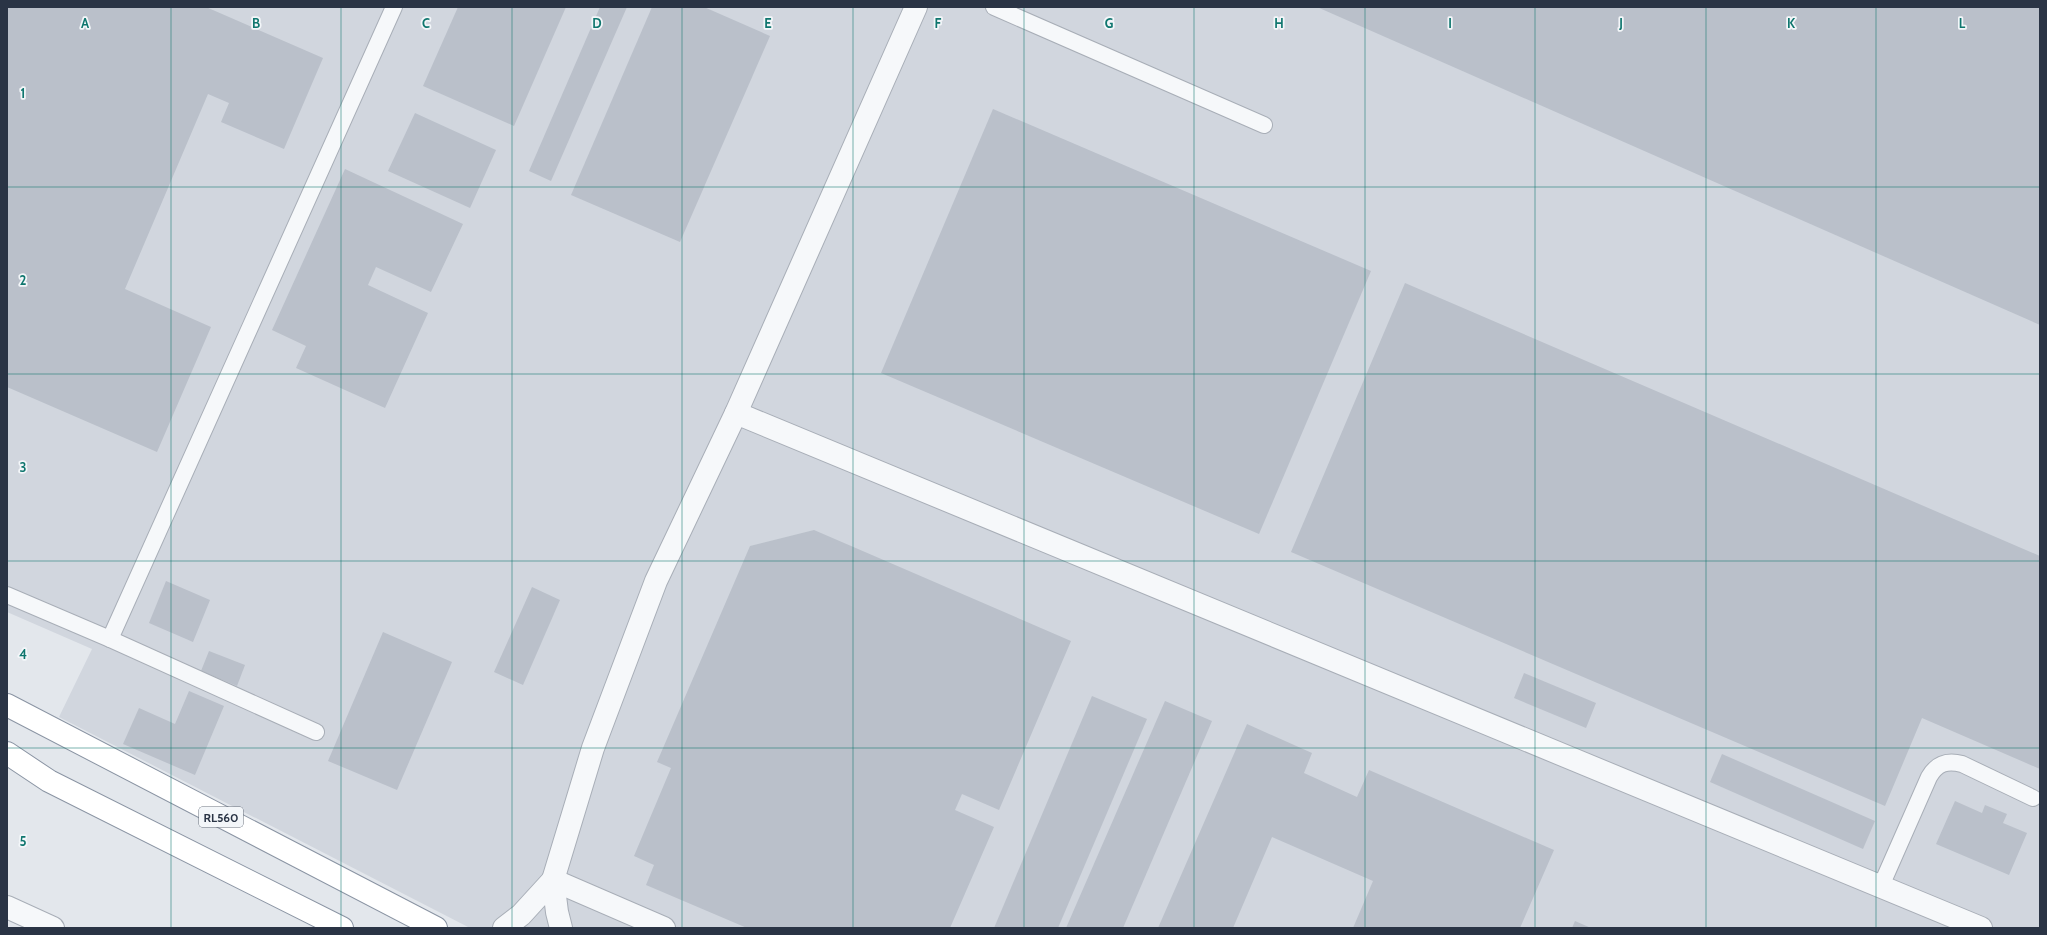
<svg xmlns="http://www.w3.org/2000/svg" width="2047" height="935" viewBox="0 0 2047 935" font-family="Cabin,sans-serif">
	<rect width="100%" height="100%" fill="#e3e7ec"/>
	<!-- built -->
	<path fill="#d1d6de" d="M7,7H2040V928H470L59,717L92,649L7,612Z"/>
	<!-- building -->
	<g fill="#bac0ca">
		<path d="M7,7H206L323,58L284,149L221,122L229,103L208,94L125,289L211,327L157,452L7,387Z"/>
		<path d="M458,7H566L514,126L423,86Z"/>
		<path d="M600,7H627L551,181L529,171Z"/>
		<path d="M652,7H704L770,36L680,242L571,195Z"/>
		<path d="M1317,7H2040V325Z"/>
		<path d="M993,109L1371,271L1259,534L881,373Z"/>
		<path d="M415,113L496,150L470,208L388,171Z"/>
		<path d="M345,169L463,224L431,292L376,267L368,285L428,313L385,408L296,368L306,346L272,330Z"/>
		<path d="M1405,283L2040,556V769L1922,718L1885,806L1291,552Z"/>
		<path d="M814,530L1071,641L999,810L962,794L955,810L994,827L950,928H747L646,885L654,865L634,856L671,768L657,762L750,546Z"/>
		<path d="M166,581L210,600L193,642L149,623Z"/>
		<path d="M532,587L560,600L523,685L494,672Z"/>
		<path d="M383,632L452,662L397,790L328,761Z"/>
		<path d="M209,651L245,665L237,686L201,671Z"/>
		<path d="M1524,673L1596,703L1586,728L1514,698Z"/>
		<path d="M189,691L224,706L195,775L123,744L139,708L175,724Z"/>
		<path d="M1092,696L1147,719L1058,928H994Z"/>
		<path d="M1165,701L1212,721L1123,928H1066Z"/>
		<path d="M1247,724L1312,753L1304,773L1357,797L1369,770L1554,850L1520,928H1353L1373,881L1272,837L1233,928H1158Z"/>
		<path d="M1722,754L1875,821L1863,849L1710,782Z"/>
		<path d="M1955,801L1982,813L1985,805L2007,814L2003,823L2027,833L2009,875L1936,844Z"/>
		<path d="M1575,921L1591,928H1572Z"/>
	</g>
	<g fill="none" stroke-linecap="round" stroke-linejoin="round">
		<!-- service casing -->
		<g stroke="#a8aeb7" stroke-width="18">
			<g id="service">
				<path d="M994,7L1264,125"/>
				<path d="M7,595L110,639L316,732"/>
				<path d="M110,639L394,7"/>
				<path d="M1881,886L1929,777C1937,763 1947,760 1962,764L2033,798"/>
			</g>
		</g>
		<!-- minor casing -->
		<g stroke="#a8aeb7" stroke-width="24">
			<g id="minor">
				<path d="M736,413L1981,928"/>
				<path d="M553,880L664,928"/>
				<path d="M7,907L53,928"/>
				<path d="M504,928L521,915L553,880"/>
				<path d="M561,928L557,912L553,880L593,748L656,581L736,413L916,7"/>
			</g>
		</g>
		<!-- trunk casing -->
		<g stroke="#8a94a3" stroke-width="24">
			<g id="trunk">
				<path d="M7,705L436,928"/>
				<path d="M7,753L49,781L342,928"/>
			</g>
		</g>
		<!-- service -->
		<use href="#service" stroke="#f6f8fa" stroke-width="16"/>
		<!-- minor -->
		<use href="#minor" stroke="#f6f8fa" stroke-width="22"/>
		<!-- trunk -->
		<use href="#trunk" stroke="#fff" stroke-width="22"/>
	</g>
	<!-- grid -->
	<path fill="none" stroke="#0f766e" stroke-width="1" stroke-opacity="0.55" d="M171,7V928M341,7V928M512,7V928M682,7V928M853,7V928M1024,7V928M1194,7V928M1365,7V928M1535,7V928M1706,7V928M1876,7V928M7,187H2040M7,374H2040M7,561H2040M7,748H2040"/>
	<g text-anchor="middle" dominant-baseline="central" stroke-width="3.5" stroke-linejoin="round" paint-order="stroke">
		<!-- shield labels -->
		<rect fill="#f3f6f9" stroke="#666e7b" stroke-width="1" x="199" y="807" width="44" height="20" rx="3"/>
		<g font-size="12" font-weight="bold" fill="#2a3445">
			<text x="221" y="817">RL560</text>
		</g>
	</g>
	<g font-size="13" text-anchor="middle" font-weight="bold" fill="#0f766e" stroke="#f3f6f9" stroke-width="3.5" stroke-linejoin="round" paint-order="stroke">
		<text x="85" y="28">A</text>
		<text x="256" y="28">B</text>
		<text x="426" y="28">C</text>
		<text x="597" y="28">D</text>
		<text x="768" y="28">E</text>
		<text x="938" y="28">F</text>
		<text x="1109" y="28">G</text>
		<text x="1279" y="28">H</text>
		<text x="1450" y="28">I</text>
		<text x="1621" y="28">J</text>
		<text x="1791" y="28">K</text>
		<text x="1962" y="28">L</text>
		<text x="23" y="98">1</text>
		<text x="23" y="285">2</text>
		<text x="23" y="472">3</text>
		<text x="23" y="659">4</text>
		<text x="23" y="846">5</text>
	</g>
	<!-- border -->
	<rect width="2047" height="935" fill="none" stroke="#2a3445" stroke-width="16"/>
</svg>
